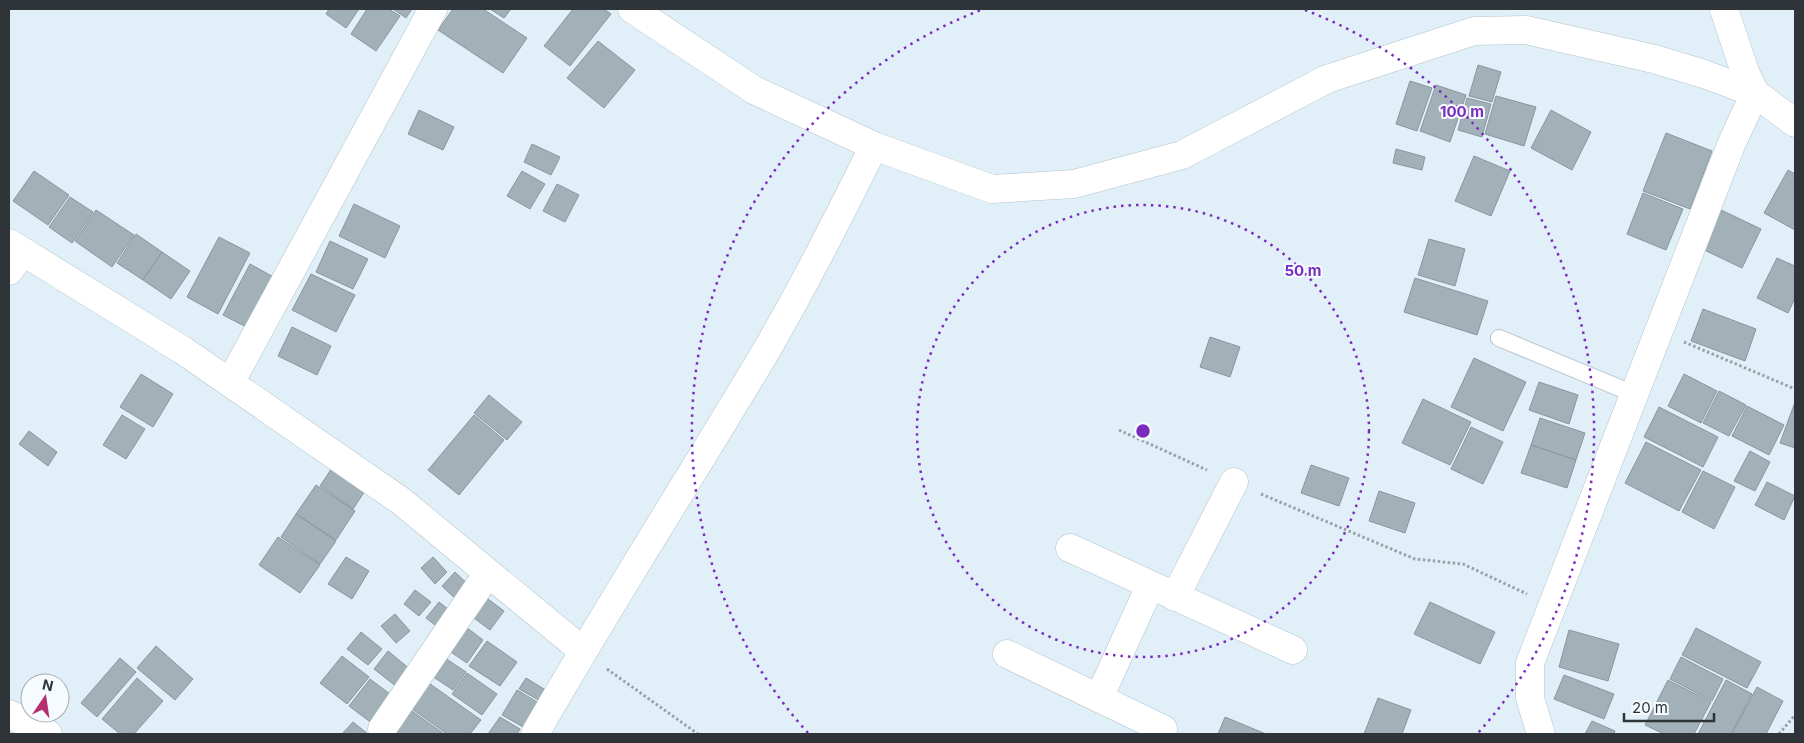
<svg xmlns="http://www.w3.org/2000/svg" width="1804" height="743" viewBox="0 0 1804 743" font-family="Inter,sans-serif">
	<rect width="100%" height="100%" fill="#e1f0f8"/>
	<!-- building -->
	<g fill="#a2b0b8" stroke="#89969e">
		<path d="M329,9H359L346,28L326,14Z"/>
		<path d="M367,9H389L400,16L376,51L351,34Z"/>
		<path d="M393,9H412L406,18Z"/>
		<path d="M453,9H483L527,38L503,73L438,30Z"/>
		<path d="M490,9H511L504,18Z"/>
		<path d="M573,9H604L611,14L570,66L544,46Z"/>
		<path d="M598,41L635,70L604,108L567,78Z"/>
		<path d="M1478,65L1501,72L1492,102L1469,96Z"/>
		<path d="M1410,81L1432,88L1417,131L1396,124Z"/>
		<path d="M1436,85L1466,95L1450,142L1420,131Z"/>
		<path d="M1496,96L1536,107L1524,146L1485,134Z"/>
		<path d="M1467,98L1491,104L1482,137L1458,130Z"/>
		<path d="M419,110L454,127L443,150L408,134Z"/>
		<path d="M1551,110L1591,132L1572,170L1531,148Z"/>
		<path d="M1666,133L1712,151L1690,209L1643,191Z"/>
		<path d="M532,144L560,157L551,175L524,162Z"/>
		<path d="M1396,149L1425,157L1422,170L1393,163Z"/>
		<path d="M1474,156L1510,171L1491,216L1455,201Z"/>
		<path d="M1788,170L1795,174V230L1764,213Z"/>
		<path d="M34,171L69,195L48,225L13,201Z"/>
		<path d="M522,171L545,184L530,209L507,196Z"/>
		<path d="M557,184L579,195L565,222L543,211Z"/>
		<path d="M1643,193L1683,209L1666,250L1627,234Z"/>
		<path d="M70,197L93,212L72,243L49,227Z"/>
		<path d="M354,204L400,226L385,258L339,236Z"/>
		<path d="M1719,209L1761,229L1742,268L1700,248Z"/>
		<path d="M96,210L134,235L112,267L75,241Z"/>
		<path d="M136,234L162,252L143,280L117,263Z"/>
		<path d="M219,237L250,253L218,314L187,297Z"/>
		<path d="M1429,239L1465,249L1455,286L1418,275Z"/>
		<path d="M330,241L368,259L353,289L316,272Z"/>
		<path d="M162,252L190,271L171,299L143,280Z"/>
		<path d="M1777,258L1795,266V298L1788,313L1757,298Z"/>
		<path d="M250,264L279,280L252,330L223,315Z"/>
		<path d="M311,274L355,295L336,332L292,310Z"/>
		<path d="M1415,278L1488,301L1477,335L1404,312Z"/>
		<path d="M1703,309L1756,329L1745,361L1691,341Z"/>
		<path d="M292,327L331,346L317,375L278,356Z"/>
		<path d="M1210,337L1240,347L1230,377L1200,367Z"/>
		<path d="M1474,358L1526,382L1503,431L1451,407Z"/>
		<path d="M141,374L173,394L153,427L120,407Z"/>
		<path d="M1684,374L1717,391L1701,423L1668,406Z"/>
		<path d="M1539,382L1578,395L1569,424L1529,410Z"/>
		<path d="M1719,391L1746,405L1729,436L1703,423Z"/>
		<path d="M489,395L522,422L507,440L474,413Z"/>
		<path d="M1423,399L1471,422L1450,465L1402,443Z"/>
		<path d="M1795,402V448L1780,443Z"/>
		<path d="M1747,406L1784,425L1769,455L1732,436Z"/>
		<path d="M1659,407L1718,437L1703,467L1644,437Z"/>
		<path d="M122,415L145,429L126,459L103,445Z"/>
		<path d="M474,415L504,440L459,495L428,470Z"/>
		<path d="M1540,418L1585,433L1576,460L1531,445Z"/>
		<path d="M1471,427L1503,442L1483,484L1451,469Z"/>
		<path d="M29,431L57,452L48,466L19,444Z"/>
		<path d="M1646,442L1701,470L1679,511L1625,483Z"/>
		<path d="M1531,445L1576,460L1567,488L1521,473Z"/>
		<path d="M1750,451L1770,462L1755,491L1734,481Z"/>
		<path d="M334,465L367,488L353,509L320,486Z"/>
		<path d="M1311,465L1349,478L1339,506L1301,493Z"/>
		<path d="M1703,471L1735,487L1714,529L1682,512Z"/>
		<path d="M1767,482L1795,496L1784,520L1755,505Z"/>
		<path d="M316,485L355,511L336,540L296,514Z"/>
		<path d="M1379,491L1415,503L1405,533L1369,521Z"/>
		<path d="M296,514L336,541L320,564L281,537Z"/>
		<path d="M278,537L320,565L300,593L259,565Z"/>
		<path d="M346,557L369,571L352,599L328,584Z"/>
		<path d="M433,557L447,572L435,584L421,568Z"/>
		<path d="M455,572L474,590L461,604L442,586Z"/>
		<path d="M415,590L431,602L419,616L404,604Z"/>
		<path d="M480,593L504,611L490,630L466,612Z"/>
		<path d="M439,602L457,616L444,632L426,618Z"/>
		<path d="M1430,602L1495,632L1480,664L1414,634Z"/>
		<path d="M395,614L410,631L396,643L381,626Z"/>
		<path d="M462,624L483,640L467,663L445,648Z"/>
		<path d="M1696,628L1761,662L1747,688L1682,655Z"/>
		<path d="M1569,630L1619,644L1608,681L1559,667Z"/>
		<path d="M361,632L382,649L368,665L347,649Z"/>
		<path d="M487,641L517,662L500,686L469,666Z"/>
		<path d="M156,646L193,679L175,700L137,668Z"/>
		<path d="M388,651L411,670L397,687L374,669Z"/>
		<path d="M342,656L369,677L347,704L320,683Z"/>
		<path d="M442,656L466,672L453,690L429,674Z"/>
		<path d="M1681,657L1723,679L1712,701L1670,679Z"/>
		<path d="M120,658L136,672L97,717L81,703Z"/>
		<path d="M467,673L497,694L482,715L452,694Z"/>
		<path d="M1564,675L1614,694L1604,719L1554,699Z"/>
		<path d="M137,678L163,701L134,734H120L102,719Z"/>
		<path d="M526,678L549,692L542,702L519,689Z"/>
		<path d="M370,679L394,697L373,724L349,706Z"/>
		<path d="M1668,680L1711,702L1694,734H1664L1645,725Z"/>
		<path d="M1726,680L1752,694L1731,734H1698Z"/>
		<path d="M426,681L481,720L470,734H447L408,706Z"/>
		<path d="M1757,687L1783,701L1766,734H1732Z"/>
		<path d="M517,690L539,703L525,728L502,715Z"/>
		<path d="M1378,698L1411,710L1402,734H1364Z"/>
		<path d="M408,708L444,734H393Z"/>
		<path d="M500,717L520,729L517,734H488Z"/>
		<path d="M1225,717L1266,734H1218Z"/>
		<path d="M1592,721L1615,731L1614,734H1585Z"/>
		<path d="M353,722L368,734H342Z"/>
	</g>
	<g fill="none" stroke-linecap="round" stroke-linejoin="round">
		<!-- lane casing -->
		<g stroke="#b4c2cb" stroke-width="18">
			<path id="lane" d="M1499,338L1634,394"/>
		</g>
		<!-- street casing -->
		<g stroke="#b4c2cb" stroke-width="29">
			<g id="street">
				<path d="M632,9L754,90L874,146L992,189L1074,184L1182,155L1327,79L1474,31L1526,30L1654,59L1704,74L1755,93L1795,123"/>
				<path d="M9,243L184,351L401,501L583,651"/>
				<path d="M9,271L23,252"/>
				<path d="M230,383L433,9"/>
				<path d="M1070,548L1293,650"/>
				<path d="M1175,597L1234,482"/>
				<path d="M1007,654L1163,729"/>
				<path d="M1099,698L1150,586"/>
				<path d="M9,714L48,734"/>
				<path d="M382,729L488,573"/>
				<path d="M535,734C608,606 688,482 763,356C803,288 839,217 874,146"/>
				<path d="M1541,734L1530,698V663L1731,145L1755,93L1745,72L1724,9"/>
			</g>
		</g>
		<!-- path -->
		<g stroke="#98a3a9" stroke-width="3" stroke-dasharray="2.5 2.5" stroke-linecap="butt">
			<path d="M1684,342L1795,389"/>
			<path d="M1119,430L1207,470"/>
			<path d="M1261,494L1415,559L1463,564L1527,594"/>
			<path d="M607,669L698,734"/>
			<path d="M1779,734L1795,715"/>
		</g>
		<!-- lane -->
		<use href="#lane" stroke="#fff" stroke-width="16"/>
		<!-- street -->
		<use href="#street" stroke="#fff" stroke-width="28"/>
	</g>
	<!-- distance rings -->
	<g fill="none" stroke="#7b2cbf" stroke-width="2.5" stroke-dasharray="2.5 5">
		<circle cx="1143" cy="431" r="226"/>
		<path d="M808 733A451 451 0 0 1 981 10M1305 10A451 451 0 0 1 1478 733"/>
	</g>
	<circle cx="1143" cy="431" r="8" fill="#7b2cbf" stroke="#f5fbff" stroke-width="2.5"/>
	<g font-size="15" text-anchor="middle" font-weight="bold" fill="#7b2cbf" stroke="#f5fbff" stroke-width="4" stroke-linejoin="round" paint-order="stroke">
		<text x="1462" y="117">100 m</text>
		<text x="1303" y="276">50 m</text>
	</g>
	<!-- border -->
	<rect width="1804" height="743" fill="none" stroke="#2e3437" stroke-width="20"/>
	<!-- north arrow -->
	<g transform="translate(45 698) rotate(13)"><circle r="24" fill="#f5fbff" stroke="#a5abaf"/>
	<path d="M0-4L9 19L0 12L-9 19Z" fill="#b52e70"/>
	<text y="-8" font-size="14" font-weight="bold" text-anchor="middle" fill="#2e3437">N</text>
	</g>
	<!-- scale -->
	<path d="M1624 713v8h90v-8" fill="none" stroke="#2e3437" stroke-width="2.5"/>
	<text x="1632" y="713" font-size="15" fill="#2e3437" stroke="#f5fbff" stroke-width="4" paint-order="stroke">20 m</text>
</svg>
